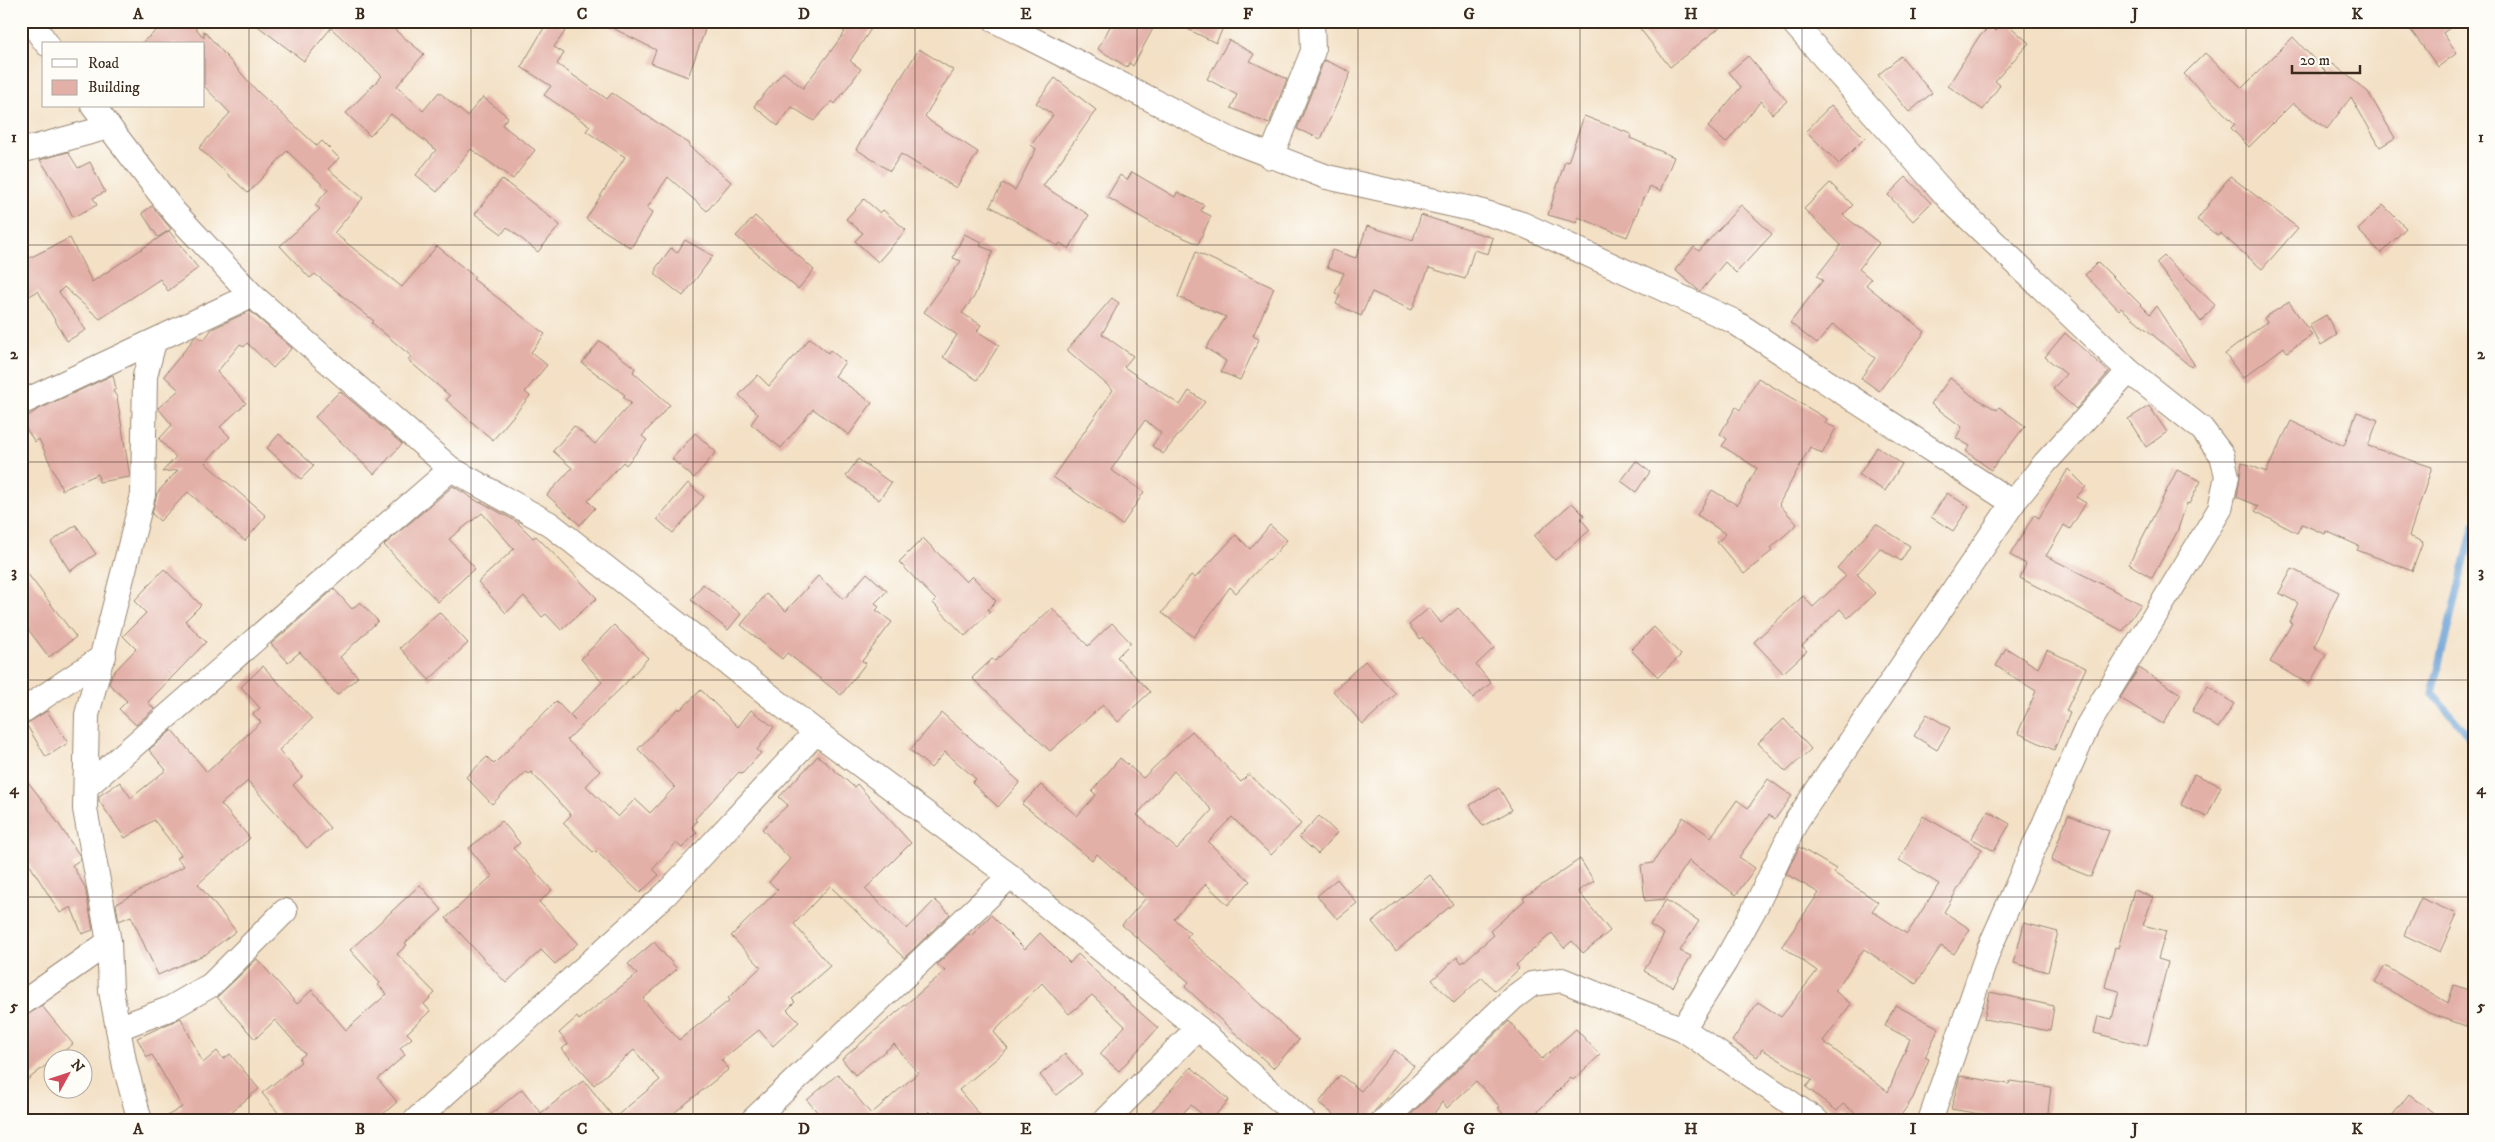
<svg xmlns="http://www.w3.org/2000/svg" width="2495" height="1142" viewBox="0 0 2495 1142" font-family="'IM FELL DW Pica',serif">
	<rect width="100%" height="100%" fill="#fdfcf7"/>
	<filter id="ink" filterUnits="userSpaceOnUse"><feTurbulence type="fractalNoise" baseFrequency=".02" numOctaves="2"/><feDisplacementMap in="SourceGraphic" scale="10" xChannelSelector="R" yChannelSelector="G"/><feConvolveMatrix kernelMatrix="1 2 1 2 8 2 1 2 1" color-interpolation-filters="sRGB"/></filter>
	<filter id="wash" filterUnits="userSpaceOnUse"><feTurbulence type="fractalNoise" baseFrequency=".0096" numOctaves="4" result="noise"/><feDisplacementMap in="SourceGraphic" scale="20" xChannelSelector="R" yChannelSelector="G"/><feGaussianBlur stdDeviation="1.12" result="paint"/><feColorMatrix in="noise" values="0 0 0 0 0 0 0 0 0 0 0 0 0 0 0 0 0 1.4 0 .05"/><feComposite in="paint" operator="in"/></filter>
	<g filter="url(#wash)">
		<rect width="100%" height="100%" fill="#f3e0c5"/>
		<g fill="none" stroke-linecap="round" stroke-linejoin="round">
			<!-- stream -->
			<path stroke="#659ed4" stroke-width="7" d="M2474,524L2432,693L2474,742"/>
		</g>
		<g id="blocks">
			<!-- building -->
			<g fill="#e3b0a8" fill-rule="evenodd">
				<path d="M148,21H190L204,38V31L257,91L317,146L322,141L339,158L328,169L363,198L334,233L402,287L437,246L475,277L473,279L545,334L531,352L547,365L525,392L530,396L493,440L446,400L450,396L408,360L411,356L372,323L374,321L315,274L310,278L280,246L320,209L315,205L328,190L287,151L248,193L199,148L230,113L204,86V44H140L156,31Z"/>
				<path d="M251,21H384L424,54L397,86L423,111L439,92L467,116L483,97L508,117L502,125L535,150L513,179L471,149L437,192L416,175L436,150L391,114L370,136L346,113L382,76L331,28L304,61Z"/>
				<path d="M548,21H553L566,30L554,47L564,53L557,64L607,99L612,93L690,144L689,146L731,182L707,211L668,177L647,208L653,212L631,248L586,219L625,157L586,131L590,126L544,95L551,86L521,67Z"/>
				<path d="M599,21H706L704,33L688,77L651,63L656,50Z"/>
				<path d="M828,21H876L850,61L861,69L835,104L832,101L814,121L792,107L778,126L754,106L783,72L803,88L845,32Z"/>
				<path d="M1113,21H1157L1133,66L1129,63L1127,67L1098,49Z"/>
				<path d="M1171,21H1226L1216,43Z"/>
				<path d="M1634,21H1728L1670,67Z"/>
				<path d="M2004,21L2029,43L1995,81L2000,85L1983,110L1948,86L1978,38L1990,26L1996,31Z"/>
				<path d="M2404,21H2459L2443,33L2457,53L2438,67Z"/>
				<path d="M2293,37L2326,72L2333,64L2368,92L2395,138L2380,147L2351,97L2327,129L2293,103L2249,147L2231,128L2235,124L2184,74L2205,53L2242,88Z"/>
				<path d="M1229,40L1254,54L1250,61L1287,79L1269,124L1231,108L1237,95L1207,79Z"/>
				<path d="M919,49L953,70L925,116L930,121L978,152L956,188L901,154L890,171L856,149Z"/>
				<path d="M1748,56L1787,101L1772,114L1761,101L1726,143L1708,127L1741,87L1729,72Z"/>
				<path d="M1901,56L1932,93L1909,112L1878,75Z"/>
				<path d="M1324,60L1351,72L1321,139L1297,129Z"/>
				<path d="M1055,78L1096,110L1043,186L1089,215L1069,249L1060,243L1058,246L990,206L1003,183L1015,190L1036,149L1031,145L1053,115L1036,103Z"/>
				<path d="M1831,105L1865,138L1839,164L1806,131Z"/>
				<path d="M1584,116L1631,134L1630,138L1674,157L1660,191L1650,186L1645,198H1643L1627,237L1578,217L1577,223L1548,215L1565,161L1568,162Z"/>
				<path d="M68,152L78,168L90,162L105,192L93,198L97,205L73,217L56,183L40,160Z"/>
				<path d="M1132,172L1175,197L1177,192L1204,205L1201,211L1211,216L1198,244L1153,224L1107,197L1120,175L1127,180Z"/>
				<path d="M2230,176L2298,228L2262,269L2220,233L2218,236L2197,220Z"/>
				<path d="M1906,177L1931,203L1913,221L1888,195Z"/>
				<path d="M502,179L560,225L538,252L507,227L502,234L475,214Z"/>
				<path d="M1830,183L1853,205L1843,215L1879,243L1859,269L1871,279L1866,285L1925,332L1879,391L1861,378L1875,358L1833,324L1817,344L1790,323L1823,280L1817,276L1841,245L1804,209Z"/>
				<path d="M864,199L880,213L883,210L906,230L878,262L855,241L863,233L846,219Z"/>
				<path d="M1741,205L1772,234L1736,273L1725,262L1701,291L1697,289L1675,270L1694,247L1699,251Z"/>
				<path d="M2383,205L2406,228L2381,253L2358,230Z"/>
				<path d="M152,206L171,229L158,237L142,213Z"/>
				<path d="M1421,215L1493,238L1488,254L1474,250L1465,279L1429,268L1412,310L1372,292L1361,316L1336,304L1340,295L1335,293L1344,273L1327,267L1332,250L1356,258L1367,226L1413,240Z"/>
				<path d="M755,216L814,270L798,289L736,236Z"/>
				<path d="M169,231L198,268L168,291L160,279L100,319L64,287L59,292L86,330L67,341L38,291L21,301V262L70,238L92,282Z"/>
				<path d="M964,234L982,242L980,246L993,251L974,297L962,313L981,325L977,331L999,345L977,380L943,357L957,335L924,312L961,261L953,258Z"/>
				<path d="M685,240L713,256L683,296L656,275V268L671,248L677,253Z"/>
				<path d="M1196,252L1274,288L1253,336L1259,339L1240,380L1221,372L1226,361L1206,348L1226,317L1178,297Z"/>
				<path d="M2164,256L2215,305L2201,322L2156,263Z"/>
				<path d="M2098,262L2150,314L2156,306L2194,364L2191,367L2121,308L2119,310L2085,275Z"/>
				<path d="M1112,298L1119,303L1102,334L1133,356L1124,367L1180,405L1189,391L1205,402L1163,454L1152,446L1161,433L1145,420L1111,470L1144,492L1122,525L1053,477L1113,390L1067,350Z"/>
				<path d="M2289,302L2312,335L2287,352L2284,347L2243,378L2225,354L2267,322L2264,318Z"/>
				<path d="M250,311L292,348L273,368L247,343L244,347L240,344L217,372L246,403L220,427L230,437L205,463L266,516L245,541L188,492L160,521L152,514L157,493L178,470L162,472L176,457L159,439L172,425L158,408L179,390L164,376L196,336L204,340L212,329Z"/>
				<path d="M2326,315L2337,335L2321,345L2309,325Z"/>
				<path d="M2065,333L2109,372L2076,409L2053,389L2066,374L2045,357Z"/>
				<path d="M810,338L828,353L830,350L845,362L835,376L872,403L849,435L813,409L781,448L751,424L758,414L739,395L758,375L769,386Z"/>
				<path d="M600,341L635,368L633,372L670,405L642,436L647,440L626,465L623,462L588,501L595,508L580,525L547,495L572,468L553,451L574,426L595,444L631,403L623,397L625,395L582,363Z"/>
				<path d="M113,375L116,389L113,391L117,397L130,477L99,482L98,474L62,490L39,439L35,442L21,421L37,410Z"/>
				<path d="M1758,378L1827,419L1825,423L1836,428L1822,454L1810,447L1779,504L1797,524L1770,549L1772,551L1744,574L1717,542L1726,534L1697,515L1712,490L1737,505L1757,468L1722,446L1727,439L1720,434L1736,407L1740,410Z"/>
				<path d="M1950,378L1974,397L1997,410L1999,407L2025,426L1991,470L1966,451L1970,446L1956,438L1962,427L1931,404Z"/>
				<path d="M340,391L402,444L374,474L315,417Z"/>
				<path d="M2149,406L2167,432L2146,447L2128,419Z"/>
				<path d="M2357,412L2378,420L2368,446L2432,467L2409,536L2423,542L2412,571L2357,550L2359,546L2326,531L2325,534L2302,524L2297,533L2255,511L2258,506L2237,497L2242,462L2266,472L2291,421L2344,446Z"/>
				<path d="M695,433L716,452L694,478L672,459Z"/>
				<path d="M279,434L314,466L301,479L267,448Z"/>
				<path d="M1877,447L1902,464L1885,491L1859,475Z"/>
				<path d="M858,459L891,483L879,500L846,476Z"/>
				<path d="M1636,461L1650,472L1636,492L1621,481Z"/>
				<path d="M2068,469L2086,487L2076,497L2086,503L2070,529L2064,525L2046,556L2141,604L2123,631L2020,578L2026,564L2010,555L2034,515L2039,518Z"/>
				<path d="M2177,470L2201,481L2189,504L2187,503L2177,532L2152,578L2129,564Z"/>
				<path d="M688,483L704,497L673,533L657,519Z"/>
				<path d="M453,486L480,503L481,502L517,522L533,538L536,536L597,598L561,630L546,614L542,617L524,596L506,613L478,582L514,549L482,513L449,539L475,568L438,602L384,545Z"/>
				<path d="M1947,493L1969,507L1953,531L1931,517Z"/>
				<path d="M1572,503L1584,515L1581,519L1590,530L1555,560L1534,536Z"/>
				<path d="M1876,524L1910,546L1901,561L1880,548L1857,574L1875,593L1848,618L1840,609L1802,646L1807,651L1783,673L1754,642L1803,596L1813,607L1846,576L1837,568Z"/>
				<path d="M76,525L96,554L70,571L51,542Z"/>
				<path d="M1270,525L1287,540L1269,561L1268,559L1236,593L1230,587L1194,637L1162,613L1191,575L1195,578L1236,535L1250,549Z"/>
				<path d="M923,538L966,582L972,576L996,601L988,609L990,612L965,636L933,603L936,600L899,562Z"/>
				<path d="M21,565L76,637L49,657L21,620Z"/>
				<path d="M164,569L201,605L185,621L206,642L148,702L154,709L136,725L119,709L127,701L109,684L112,674L136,649L123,636L146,613L134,601Z"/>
				<path d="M2292,569L2339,592L2314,647L2326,655L2309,684L2270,662L2292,623L2289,622L2298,603L2279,593Z"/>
				<path d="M867,573L887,591L875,603L879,607L876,610L892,622L862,661L866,663L841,695L787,653L782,659L741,625L766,594L786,611L818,576L844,599Z"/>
				<path d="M703,584L741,614L728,630L691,600Z"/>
				<path d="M334,589L352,609L360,602L378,621L340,657L358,677L337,695L300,652L288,662L271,644Z"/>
				<path d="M1052,608L1088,646L1112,623L1131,643L1117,657L1150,692L1118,722L1103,705L1050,751L972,678L992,659L995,661Z"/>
				<path d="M1429,608L1441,623L1458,608L1494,648L1476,665L1491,683L1473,698L1422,637L1420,639L1409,625Z"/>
				<path d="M439,612L468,643L429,680L400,648Z"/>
				<path d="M614,625L648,658L624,685L567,740L600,771L586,786L618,817L635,799L650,813L675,787L638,749L660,726L679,708L680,710L701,690L738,727L751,710L774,727L757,750L761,753L742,774L739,772L695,819L697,821L692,827L697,832L682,848L676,843L653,869L659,875L640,893L596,851L594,853L563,823L571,815L531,772L528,774L526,772L492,804L466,777L487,757L494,764L556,701L575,721L570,715L602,682L581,659Z"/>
				<path d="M1654,627L1681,655L1658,677L1631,650Z"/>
				<path d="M2006,648L2038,668L2047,650L2086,668L2066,711L2070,713L2054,750L2018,733L2036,691L1996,666Z"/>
				<path d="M1365,661L1396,694L1363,724L1333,691Z"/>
				<path d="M263,666L312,719L279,750L302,777L293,785L330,828L307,848L248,781L221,804L250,838L198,884L236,931L206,954L158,975L131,916L119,921L116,904L184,866L177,858L181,855L154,820L125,838L99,801V796L120,782L131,798L166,770L149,750L172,730L207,772L261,722L253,714L260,708L241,687Z"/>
				<path d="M2139,668L2181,694L2163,724L2120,698Z"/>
				<path d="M2208,686L2234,704L2218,728L2192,711Z"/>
				<path d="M47,711L68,743L46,757L26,724Z"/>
				<path d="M942,713L1020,782L998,807L972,783L976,779L945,752L931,768L910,750Z"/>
				<path d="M1927,714L1950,728L1937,750L1914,736Z"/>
				<path d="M1784,719L1811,749L1786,772L1758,743Z"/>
				<path d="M1192,731L1241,782L1249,774L1301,824L1271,855L1232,817L1208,842L1250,881L1228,905L1206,884L1174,919L1190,933L1187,937L1299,1040L1273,1068L1185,987L1189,982L1122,925L1146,898L1097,854L1092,860L1022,804L1041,785L1077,816L1096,795L1092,791L1120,758L1143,778ZM1174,771L1212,810L1177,849L1137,815Z"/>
				<path d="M818,756L854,787L857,784L911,843L865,889L907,929L935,900L950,914L904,958L830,886L794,924L830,966L792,999L795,1002L787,1010L799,1022L773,1046L759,1030L721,1060L729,1069L664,1121H483L522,1089L541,1113L584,1080L614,1118L660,1080L634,1050L594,1085L562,1049L568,1044L559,1033L577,1017L579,1020L637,974L628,964L654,942L677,969L643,999L679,1040L730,1000L728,998L761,967L731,936L778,890L769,882L790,859L762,829L788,805L779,797Z"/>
				<path d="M21,773L46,805L80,856V860L72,865L85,887L93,930L82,934L71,907L60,913L21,851Z"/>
				<path d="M2194,774L2221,786L2207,817L2181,805Z"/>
				<path d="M1768,779L1792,796L1775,819L1769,815L1739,857L1755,868L1736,895L1689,861L1664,899L1645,901L1641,865L1653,863L1683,817L1711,837L1737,800L1748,808Z"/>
				<path d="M1499,788L1512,810L1483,826L1470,805Z"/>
				<path d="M1988,811L2010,824L1994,851L1971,838Z"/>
				<path d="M2068,815L2109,831L2091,877L2051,861Z"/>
				<path d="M1319,816L1337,833L1318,854L1299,837Z"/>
				<path d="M1923,816L1982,849L1944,912L1970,929L1954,954L1941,946L1916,984L1864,949L1835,991L1851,1004L1823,1041L1888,1092L1910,1039L1885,1026L1895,1005L1939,1028L1925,1057L1929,1059L1913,1098L1897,1121H1866L1843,1104L1837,1111L1806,1087L1812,1080L1762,1049L1757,1057L1732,1041L1758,1002L1781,1017L1817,971L1782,946L1819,893L1786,874L1799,847L1836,869L1834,873L1878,902L1872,911L1907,934L1939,884L1899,860Z"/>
				<path d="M502,821L520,843L513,848L552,890L539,902L578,943L555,964L541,950L506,983L446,918L492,876L469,848Z"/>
				<path d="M1580,859L1594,881L1578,891L1610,931L1583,953L1572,941L1564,948L1552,933L1516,965L1519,969L1495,991L1482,977L1454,1003L1432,980L1457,957L1462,963L1494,935L1490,931L1525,900L1523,898Z"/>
				<path d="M1430,875L1453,904L1396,951L1372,922Z"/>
				<path d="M1337,879L1357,903L1337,919L1317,896Z"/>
				<path d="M420,885L442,910L405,943L407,945L397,954L435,993L424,1004L430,1011L407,1033L412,1038L400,1048L405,1055L378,1079L397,1102L375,1121H285L262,1093L301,1062L299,1059L305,1054L275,1020L255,1039L217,997L257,959L297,1004L312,990L346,1030L387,994L378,985L380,983L350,950Z"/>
				<path d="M2134,890L2153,897L2143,925L2166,931L2158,959L2168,962L2147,1046L2094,1033L2098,1016L2112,1019L2119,991L2105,987L2115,947L2118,948Z"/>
				<path d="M2421,898L2457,914L2440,952L2404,935Z"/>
				<path d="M1666,900L1699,921L1680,951L1691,956L1673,987L1644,971L1664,934L1650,925Z"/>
				<path d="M991,915L1025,949L1040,933L1070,963L1078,954L1117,992L1158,1028L1119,1071L1100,1054L1125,1026L1092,995L1069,1014L1042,983L994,1032L1008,1049L959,1090L985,1121H937L929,1111L919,1121H825L807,1100L838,1074L871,1114L918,1073L894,1044L855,1075L842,1059L945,971L937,964L969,934L971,936Z"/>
				<path d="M2024,923L2058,932L2048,972L2014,963Z"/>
				<path d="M2385,966L2448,1003L2454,985L2474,992V1029L2429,1013L2375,982Z"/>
				<path d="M1990,992L2054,1006L2050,1031L1984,1019Z"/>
				<path d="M42,1006L73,1044L21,1085V1018Z"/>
				<path d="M181,1018L203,1063L217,1051L223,1059L230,1054L259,1089L220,1121H159L182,1107L152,1055L147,1057L137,1038Z"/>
				<path d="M1509,1021L1542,1059L1576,1029L1600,1055L1573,1080L1571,1078L1528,1121H1509L1498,1108L1500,1107L1476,1081L1447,1108L1442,1102L1429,1121H1404Z"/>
				<path d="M1395,1050L1414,1066L1366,1121H1342L1319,1103L1340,1075L1361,1091Z"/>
				<path d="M1065,1054L1082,1074L1056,1095L1040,1075Z"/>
				<path d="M1191,1067L1229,1100L1210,1121L1191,1105L1175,1121H1144Z"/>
				<path d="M1960,1076L2009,1084L2010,1081L2051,1087L2047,1121H2004V1118L1951,1109Z"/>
				<path d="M2409,1094L2444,1121H2388Z"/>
			</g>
		</g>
	</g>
	<g filter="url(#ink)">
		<use href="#blocks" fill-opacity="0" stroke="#978572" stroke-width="1"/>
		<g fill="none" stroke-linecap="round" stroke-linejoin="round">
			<!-- minor casing -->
			<g stroke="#978572" stroke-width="26">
				<g id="minor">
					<path d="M30,21L47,44"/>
					<path d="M996,21L1233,141L1327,177L1476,210L1522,224L1733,321L2013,503"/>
					<path d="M1792,21L1951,201L2129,371L2202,429L2222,455L2227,476L2220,509L2088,725L1989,949L1930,1121"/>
					<path d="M93,106L175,213L252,295L451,469L550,524L816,732L1010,876L1198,1028L1303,1121"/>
					<path d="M21,151L109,127"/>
					<path d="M1271,157L1313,51L1312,21"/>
					<path d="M21,403L252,295"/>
					<path d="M21,712L104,656"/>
					<path d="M86,787L451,469"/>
					<path d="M21,1004L109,942"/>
					<path d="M118,1028L169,1009L211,985L285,911"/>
					<path d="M1683,1029L1725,962L1757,904L1797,820L2013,503L2045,463L2129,371"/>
					<path d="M140,1121L125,1066L111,991L109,942L85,809L87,715L143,495L145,376L154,342"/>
					<path d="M415,1121L666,894L816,732"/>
					<path d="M752,1121L1010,876"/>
					<path d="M1105,1121L1198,1028"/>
					<path d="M1384,1121L1513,998L1532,984L1562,980L1683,1029L1817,1121"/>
				</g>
			</g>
			<!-- minor -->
			<use href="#minor" stroke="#fff" stroke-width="24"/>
		</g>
	</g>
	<!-- grid -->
	<path fill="none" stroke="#3b2a1e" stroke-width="1" stroke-opacity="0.55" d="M249,21V1121M471,21V1121M693,21V1121M915,21V1121M1137,21V1121M1358,21V1121M1580,21V1121M1802,21V1121M2024,21V1121M2246,21V1121M21,245H2474M21,462H2474M21,680H2474M21,897H2474"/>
	<!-- margin -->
	<rect width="2495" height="1142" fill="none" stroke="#fdfcf7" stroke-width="55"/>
	<!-- legend -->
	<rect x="42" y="42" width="162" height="65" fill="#fdfcf7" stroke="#afa8a0"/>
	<rect x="52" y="59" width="25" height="8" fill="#ffffff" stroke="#afa8a0"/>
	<text x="88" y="68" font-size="15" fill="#3b2a1e">Road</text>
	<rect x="52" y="80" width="25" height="15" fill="#e3b0a8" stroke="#afa8a0"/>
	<text x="88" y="92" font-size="15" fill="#3b2a1e">Building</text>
	<!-- north arrow -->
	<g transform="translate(68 1074) rotate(50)"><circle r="24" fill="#fdfcf7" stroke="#afa8a0"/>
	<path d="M0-4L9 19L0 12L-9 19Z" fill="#d1495b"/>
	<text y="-8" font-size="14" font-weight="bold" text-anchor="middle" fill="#3b2a1e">N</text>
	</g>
	<!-- scale -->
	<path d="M2292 65v8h68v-8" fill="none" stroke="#3b2a1e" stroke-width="2.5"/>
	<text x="2300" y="65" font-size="15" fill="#3b2a1e" stroke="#fdfcf7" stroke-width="4" paint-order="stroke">20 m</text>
	<rect x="28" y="28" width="2440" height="1086" fill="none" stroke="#3b2a1e" stroke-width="2"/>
	<g font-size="16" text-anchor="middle" font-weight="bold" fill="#3b2a1e">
		<text x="138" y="19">A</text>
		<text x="360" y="19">B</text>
		<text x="582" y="19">C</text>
		<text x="804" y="19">D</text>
		<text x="1026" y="19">E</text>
		<text x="1248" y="19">F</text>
		<text x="1469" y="19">G</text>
		<text x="1691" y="19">H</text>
		<text x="1913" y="19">I</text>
		<text x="2135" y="19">J</text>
		<text x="2357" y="19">K</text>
		<text x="14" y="142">1</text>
		<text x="2481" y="142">1</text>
		<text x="14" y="359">2</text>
		<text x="2481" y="359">2</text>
		<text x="14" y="577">3</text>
		<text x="2481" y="577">3</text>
		<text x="14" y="794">4</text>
		<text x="2481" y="794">4</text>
		<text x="14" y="1011">5</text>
		<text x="2481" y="1011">5</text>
		<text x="138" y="1134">A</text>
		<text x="360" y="1134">B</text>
		<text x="582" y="1134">C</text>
		<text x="804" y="1134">D</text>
		<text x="1026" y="1134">E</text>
		<text x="1248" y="1134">F</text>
		<text x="1469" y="1134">G</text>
		<text x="1691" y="1134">H</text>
		<text x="1913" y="1134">I</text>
		<text x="2135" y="1134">J</text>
		<text x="2357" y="1134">K</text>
	</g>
</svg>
